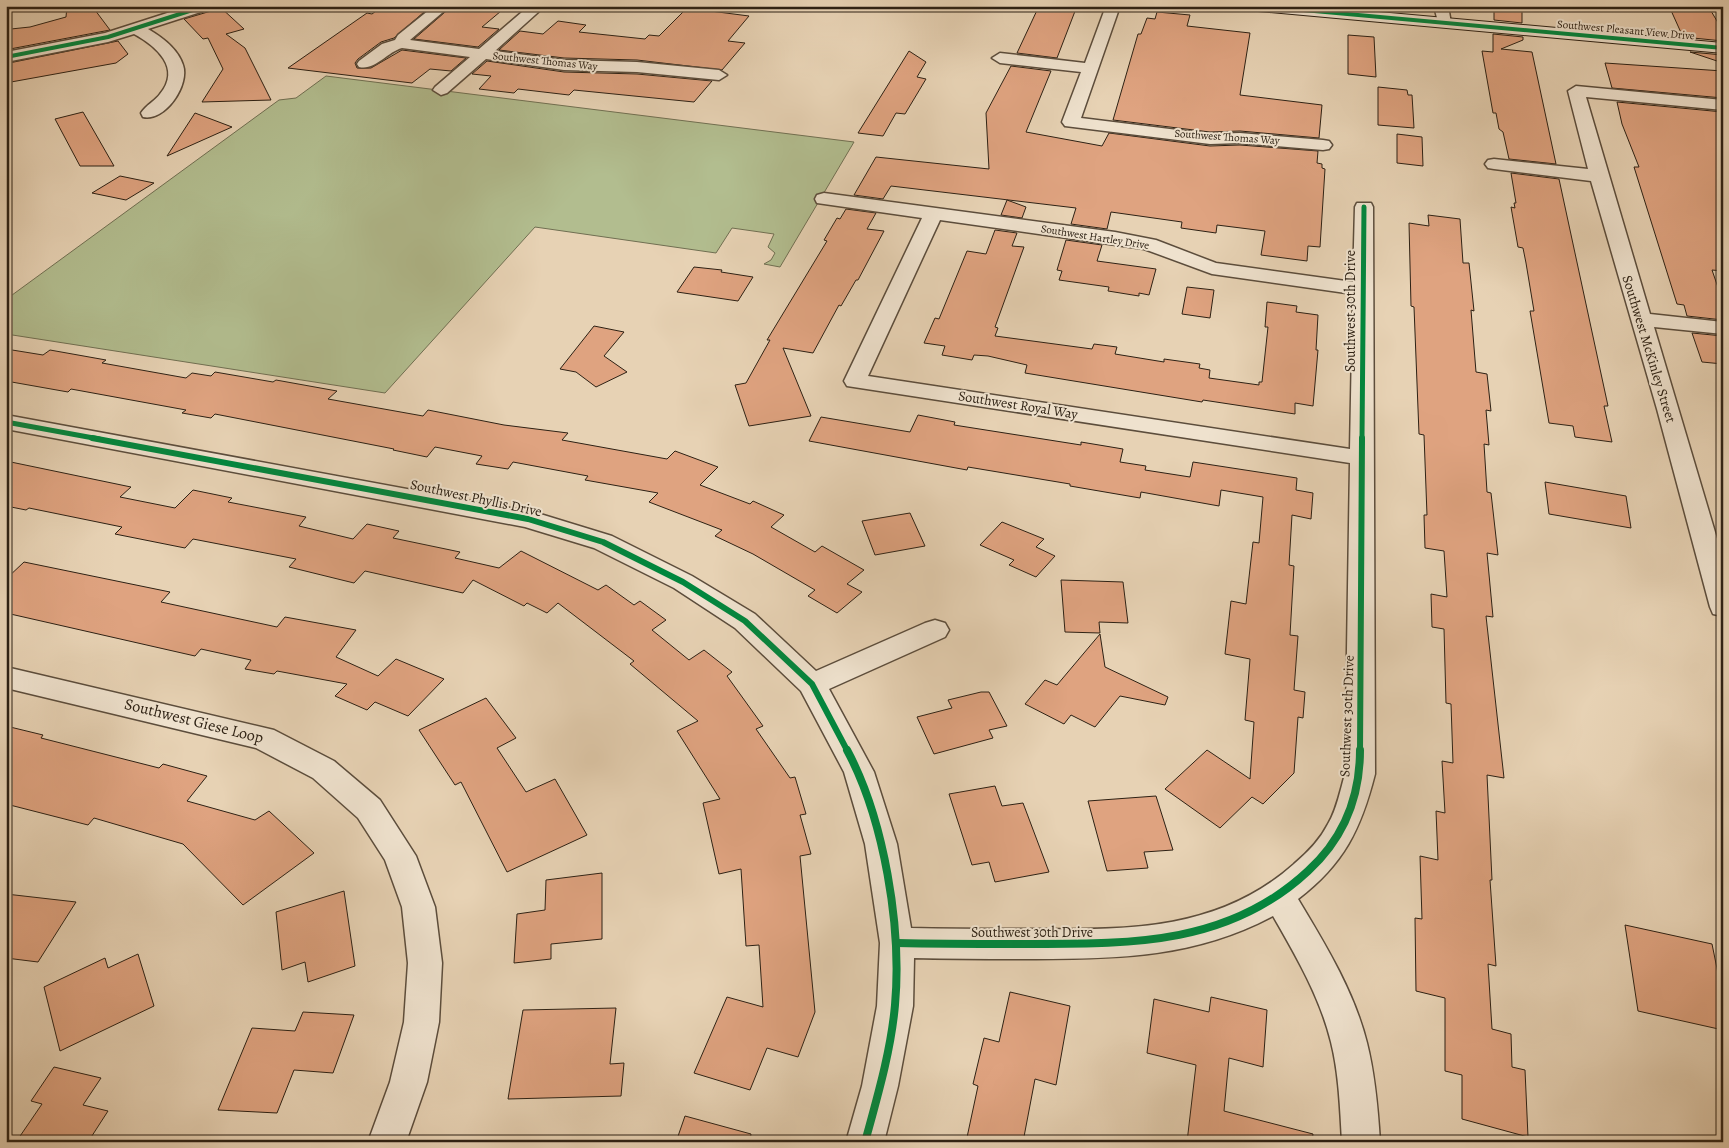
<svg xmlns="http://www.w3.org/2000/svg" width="1729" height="1148" viewBox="0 0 1729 1148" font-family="Alegreya,serif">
	<rect width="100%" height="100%" fill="#e7d2b4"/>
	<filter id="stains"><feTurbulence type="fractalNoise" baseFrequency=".004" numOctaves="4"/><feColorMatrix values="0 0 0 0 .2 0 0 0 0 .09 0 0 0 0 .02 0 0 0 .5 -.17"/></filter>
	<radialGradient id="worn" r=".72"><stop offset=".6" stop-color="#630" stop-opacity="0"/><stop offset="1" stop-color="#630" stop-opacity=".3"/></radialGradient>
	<!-- green -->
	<path fill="#b2bd8f" stroke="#706f52" d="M326,76L854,142L780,267L764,264L771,260L775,253L768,247L774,234L732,228L716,253L535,227L385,393L6,334V300L8,298L279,100L296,98Z"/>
	<!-- building -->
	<g fill="#dfa380" stroke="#2d2114">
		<path d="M67,6H92L110,30L10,49L11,29L30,27L66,17Z"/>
		<path d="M214,6H219L244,29L226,34L245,48L271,100L202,102L223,69L208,38L203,39L184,19L211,11Z"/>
		<path d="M383,6H431L394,38L381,42L358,59L355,63L357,68H371L402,50L466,58L451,71L430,69L412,83L288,68L367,13L372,14Z"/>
		<path d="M452,6H507L482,27L499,29L478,47L414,39Z"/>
		<path d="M1039,6H1077L1057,58L1017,53Z"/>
		<path d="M1494,6H1522V23L1494,20Z"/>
		<path d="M1669,6H1708L1723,31V41L1683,37Z"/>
		<path d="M687,8L749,16L728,41L745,43L722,70L637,60L564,58L499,50L520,31L543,34L558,21L586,25L579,32L645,39L649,35L659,36Z"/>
		<path d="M1157,12L1190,15L1187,26L1250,33L1240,95L1322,105L1319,138L1240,131L1210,132L1113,120L1138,34H1141L1147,18L1155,19Z"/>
		<path d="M1493,34L1523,37V40L1501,49L1532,52L1556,164L1509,159L1503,132L1499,129L1496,113H1493L1482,51L1493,52Z"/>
		<path d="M1348,35L1374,37L1376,77L1348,74Z"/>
		<path d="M118,41L128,54L116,63L11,82L9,63Z"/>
		<path d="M909,51L926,62L917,77L926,79L905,114L896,113L883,136L858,133Z"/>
		<path d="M1690,52L1723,55V63Z"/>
		<path d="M487,61L564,72L637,74L712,81L694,102L574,90L569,95L518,89L514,93L479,89L491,76L472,74Z"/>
		<path d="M1605,63L1723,71V98L1612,88Z"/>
		<path d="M1011,66L1051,71L1026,132L1102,146L1109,133L1210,146L1240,145L1318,151L1317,163L1322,164V168L1325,169L1320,247L1308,246L1307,261L1261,255L1265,231L1217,225L1216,233L1181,228L1182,222L1111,212L1107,229L1071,224L1076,208L891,186L883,199L854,195L876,157L989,169L986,113Z"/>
		<path d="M1378,87L1407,90L1408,95H1412L1414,128L1378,125Z"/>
		<path d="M1617,102L1723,112V271L1712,270L1723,302V320L1687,316L1684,305L1677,304L1634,167H1639L1622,124Z"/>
		<path d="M83,112L114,166H80L55,119Z"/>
		<path d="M195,113L232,127L167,156Z"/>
		<path d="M1397,134L1422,137L1423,166L1397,163Z"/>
		<path d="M1511,173L1559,179L1608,406H1604L1612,442L1575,437L1573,426L1549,423L1530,311H1534L1526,263L1523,248L1518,247L1511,207L1515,208L1514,203H1516Z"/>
		<path d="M120,176L154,183L126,200L92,193Z"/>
		<path d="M1007,200L1026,207L1022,218L1001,215Z"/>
		<path d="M846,209L876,213L867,229L884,231L858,280H856L841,306L839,305L813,353L783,348L811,416L749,426L735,385L746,383L770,340H767L827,241L824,240L837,218L840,219Z"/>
		<path d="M1428,215L1460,219L1463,263H1469L1474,311L1471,310L1476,372L1487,374L1491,411L1486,410L1489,445L1484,444L1487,492L1491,493L1498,555L1487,553L1493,617L1486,616L1504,778L1487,775L1492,880H1490L1496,966L1488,964L1492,1029L1511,1034L1512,1067L1525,1070L1528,1137L1462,1119V1075L1445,1071V998L1416,991L1415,918L1422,919L1420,856L1438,860L1436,811L1445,813L1442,761L1453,763L1451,704L1446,703L1444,629L1432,627L1431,594L1447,597L1444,551L1425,548L1424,515H1427L1424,435L1419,434L1414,307L1411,306L1409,223L1429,226Z"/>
		<path d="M995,230L1017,233L1012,246L1024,247L995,327L998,328L995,336L1092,349L1094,344L1117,347L1115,354L1164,362V359L1200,364L1199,368L1210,370L1209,378L1259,385V382H1262L1268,327H1265L1267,302L1297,306L1296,312L1318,315L1316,350H1318L1313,406L1295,403V414L1203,400L1202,402L1025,373L1027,365L988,356L974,355L972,360L942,355L945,346L924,343L935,318L939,319L967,251L986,254Z"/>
		<path d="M1066,240L1102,245L1097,261L1156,269L1149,295L1139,293V296L1108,291L1109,287L1059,280L1062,271L1057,270Z"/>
		<path d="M694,267L722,270L721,272L753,277L738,301L677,292Z"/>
		<path d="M1187,287L1214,290L1210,318L1182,314Z"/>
		<path d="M594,326L624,332L604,356L627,372L596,387L576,372L560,369Z"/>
		<path d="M1692,333L1723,336V364L1702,362Z"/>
		<path d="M6,349L43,355L50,350L106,360L102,363L186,378L192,373L211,376L215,372L273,382L276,380L337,391L328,399L423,416L428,410L504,425L568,433L562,440L667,459L675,451L718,467L700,485L750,504L753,501L784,515L771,527L815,552L822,546L864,570L847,584L862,592L837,613L808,596L815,590L753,554L715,536L722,530L649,502L658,493L585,480L588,476L513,462L508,469L476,464L482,456L435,447L427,457L393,450L394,449L215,414L211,418L182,413L186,410L71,389L68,392L6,381Z"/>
		<path d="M918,415L955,422L954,425L1081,445V442L1123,449L1120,462L1146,466L1145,470L1190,477L1193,462L1297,478L1296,490L1313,493L1311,519L1292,515L1289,565L1294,566L1290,635L1298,636L1294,690L1305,692L1303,718L1298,717L1294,773L1263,804L1252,797L1220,828L1165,789L1207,750L1250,779L1254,722L1245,720L1250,659L1225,654L1231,601L1246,604L1253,542L1259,543L1263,497L1221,490L1219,506L1141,492L1140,498L1070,486V484L968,467L967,470L809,441L821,417L910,432Z"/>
		<path d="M6,461L131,487L120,497L175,508L193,490L232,498L228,502L306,517L299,526L353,539L367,524L399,531L393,538L460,552L455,558L499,568L521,551L598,590L606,585L634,605L640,601L666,620L652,630L689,660L704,650L732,672L727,676L763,726L756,729L790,778L795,777L806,814L800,815L811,854L800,856L815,1012L798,1057L767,1048L750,1090L694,1073L727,997L763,1007L759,945L746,946L741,869L719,874L703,803L720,799L677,731L698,721L630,664L634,661L558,603L547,613L527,603L524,606L473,580L463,593L365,571L354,583L289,567L296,559L193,539L185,548L115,534L122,527L29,508L26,510L6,506Z"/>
		<path d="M1545,482L1626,496L1631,528L1549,514Z"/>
		<path d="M910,513L925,546L875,555L862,521Z"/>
		<path d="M1002,522L1044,539L1036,547L1055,556L1036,577L1009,565L1014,560L980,545Z"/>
		<path d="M24,562L170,592L161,602L277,627L285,617L356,630L336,657L378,676L396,659L444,679L408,716L375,702L367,710L335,696L347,684L277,671L274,674L245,669L251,660L201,649L195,656L6,613V579Z"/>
		<path d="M1061,580L1123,582L1128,623L1099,622L1100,633L1065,632Z"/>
		<path d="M1100,634L1105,667L1168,697L1165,705L1120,696L1095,727L1071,715L1064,724L1025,704L1045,680L1057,685Z"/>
		<path d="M981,692H989L1007,726L989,730L993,738L934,754L917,717L952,708L948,700Z"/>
		<path d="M486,698L516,738L497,748L526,792L555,779L587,835L507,872L461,782L455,785L419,730Z"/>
		<path d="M6,726L43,735L41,738L159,768L163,764L207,776L187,801L255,820L269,811L314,853L243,905L183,844L94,818L88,825L6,804Z"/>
		<path d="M995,786L1002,806L1023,803L1049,872L995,882L989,862L972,865L949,794Z"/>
		<path d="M1156,796L1173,850L1144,852L1148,868L1107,871L1088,801Z"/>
		<path d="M602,873V939L551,944V959L514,963L517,914L545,910L546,880Z"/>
		<path d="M344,891L355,966L308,982L305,962L282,970L276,912Z"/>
		<path d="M6,894L76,902L38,962L6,958Z"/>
		<path d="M1625,925L1712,944L1723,998V1030L1638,1011Z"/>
		<path d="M138,954L154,1006L60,1051L44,987L105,958L108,968Z"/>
		<path d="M1010,992L1070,1006L1056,1085L1035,1079L1023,1142H966L978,1086L973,1084L984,1038L999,1042Z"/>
		<path d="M1211,997L1267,1010L1263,1067L1229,1058L1224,1111L1313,1134L1312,1142H1187L1196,1065L1147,1053L1154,999L1209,1012Z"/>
		<path d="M616,1008L610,1064L624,1063L621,1096L508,1099L523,1010Z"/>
		<path d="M303,1012L354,1015L333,1073L294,1070L277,1113L218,1110L252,1028L295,1031Z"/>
		<path d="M54,1067L101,1078L83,1105L108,1111L88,1142H16L42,1104L31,1101Z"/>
		<path d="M685,1116L751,1134L750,1142H676Z"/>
	</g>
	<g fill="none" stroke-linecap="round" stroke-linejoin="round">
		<!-- street casing -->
		<g stroke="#5c4d3c" stroke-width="3">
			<g id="street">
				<path d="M189,6H212L210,9L148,29C162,37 178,49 183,65C190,85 165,122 143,117L141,113C146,105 155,101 160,94C182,68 156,46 134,34L108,42L6,62V52L105,33Z"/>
				<path d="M434,6H450L410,40L479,49L529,6H545L495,51L564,60L637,62L719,70L727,75L719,80L637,72L564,70L486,59L447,93L441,95L433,90L435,87L470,57L402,48C387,52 375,71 359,67L357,64L359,61L382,44L395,40L398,35Z"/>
				<path d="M1106,6H1120L1081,118L1210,134L1240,133L1323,140L1329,141L1332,145L1329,149L1323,150L1240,143L1210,144L1065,126L1062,122L1081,72L1000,63L992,58L1000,53L1085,63Z"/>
				<path d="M1434,6H1448L1451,23L1449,26H1439Z"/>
				<path d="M1576,86L1723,100V110L1586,97L1650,314L1723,322V334L1654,327L1723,559V616L1713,614L1710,607L1657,409L1591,181L1494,169L1488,168L1485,164L1488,160L1494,159L1588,169L1568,91Z"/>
				<path d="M824,193L1115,232L1156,240L1216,263L1353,282L1355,207L1357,203H1371L1373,207L1375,774C1361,829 1344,864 1298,899C1325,944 1354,991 1367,1043C1375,1075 1378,1109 1380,1142H1342C1340,1108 1339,1074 1331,1042C1320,997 1296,956 1273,916C1196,957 1121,959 1036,959C995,959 954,959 914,958L913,1006L898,1086L884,1142H846L862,1086L877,1006L880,943L865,844L844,772L801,691L735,628L674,588L594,548L525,527L6,429V415L537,513L612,536L692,576L755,614L816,671L925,623L935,620L945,623L949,630L945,637L829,689L874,772L897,844L911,928C953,929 995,929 1036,929C1130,930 1220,930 1294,864C1307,853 1320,840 1328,824C1337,809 1340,791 1345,774L1350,463L847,386L844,381L922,218L817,203L815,199L817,195ZM940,220L1144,249L1212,274L1353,294L1350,449L868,376Z"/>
				<path d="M6,667L274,730L334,761L380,800L416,856L435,907L442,963L439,1022L427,1082L406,1142H368L390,1082L404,1022L408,963L402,907L385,860L358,818L313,778L256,748L6,688Z"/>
			</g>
		</g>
		<!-- secondary casing -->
		<g stroke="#2d2114" stroke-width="2">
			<path id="secondary" d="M1251,6H1312L1723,43V53L1258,11Z"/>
		</g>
		<!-- street -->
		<use href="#street" fill="#efe2ce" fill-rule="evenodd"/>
		<!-- secondary -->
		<use href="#secondary" fill="#efe2ce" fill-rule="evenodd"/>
		<!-- cycleway-far3 casing -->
		<g stroke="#efe2ce" stroke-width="5.5">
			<g id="cycleway-far3">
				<path d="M1258,6L1723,48"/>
				<path d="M6,57L108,37L205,6"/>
			</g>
		</g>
		<!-- cycleway-far2 casing -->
		<g stroke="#efe2ce" stroke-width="8">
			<g id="cycleway-far2">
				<path d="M6,422L99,439"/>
				<path d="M1362,439L1364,207"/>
			</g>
		</g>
		<!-- cycleway-far1 casing -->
		<g stroke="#efe2ce" stroke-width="9">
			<g id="cycleway-far1">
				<path d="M92,438L528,519L603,542L683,582L745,621L812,684L848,752"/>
				<path d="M1360,752L1362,438"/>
			</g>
		</g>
		<!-- cycleway casing -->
		<g stroke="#efe2ce" stroke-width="11">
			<g id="cycleway">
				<path d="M847,750C884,819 902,927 895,1005C891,1051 877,1098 865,1142"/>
				<path d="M897,943C943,944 988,944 1034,944C1134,944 1230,944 1308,871C1343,839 1360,798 1360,750"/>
			</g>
		</g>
		<!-- cycleway-far3 -->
		<use href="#cycleway-far3" stroke="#00873e" stroke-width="4"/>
		<!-- cycleway-far2 -->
		<use href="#cycleway-far2" stroke="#00873e" stroke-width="5"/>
		<!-- cycleway-far1 -->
		<use href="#cycleway-far1" stroke="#00873e" stroke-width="6"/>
		<!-- cycleway -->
		<use href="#cycleway" stroke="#00873e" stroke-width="8"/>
	</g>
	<g text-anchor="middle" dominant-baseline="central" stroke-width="4" stroke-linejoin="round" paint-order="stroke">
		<!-- far-street labels -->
		<g font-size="11" fill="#2d2114" stroke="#efe2ce">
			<text transform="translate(1626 30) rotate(5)">Southwest Pleasant View Drive</text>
			<text transform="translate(545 61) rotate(6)">Southwest Thomas Way</text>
			<text transform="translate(1227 137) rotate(4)">Southwest Thomas Way</text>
			<text transform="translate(1095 237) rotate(9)">Southwest Hartley Drive</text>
		</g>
		<!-- street labels -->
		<g font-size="14" fill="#2d2114" stroke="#efe2ce">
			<text transform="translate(1350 311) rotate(-90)">Southwest 30th Drive</text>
			<text transform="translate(1649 349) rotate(73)">Southwest McKinley Street</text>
			<text transform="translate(1018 405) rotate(9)">Southwest Royal Way</text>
			<text transform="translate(476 498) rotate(12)">Southwest Phyllis Drive</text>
			<text transform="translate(1347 716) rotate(-88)">Southwest 30th Drive</text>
			<text x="1032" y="932">Southwest 30th Drive</text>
		</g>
		<!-- near-street labels -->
		<g font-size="16" fill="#2d2114" stroke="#efe2ce">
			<text transform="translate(194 721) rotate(14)">Southwest Giese Loop</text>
		</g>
	</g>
	<!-- margin -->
	<rect width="1729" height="1148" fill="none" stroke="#e7d2b4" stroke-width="25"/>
	<rect x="8" y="8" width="1714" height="1133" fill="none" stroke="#2d2114" stroke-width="2.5"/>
	<rect x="12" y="12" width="1704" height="1123" fill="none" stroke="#2d2114"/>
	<rect width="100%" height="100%" filter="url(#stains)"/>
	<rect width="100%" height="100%" fill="url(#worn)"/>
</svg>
